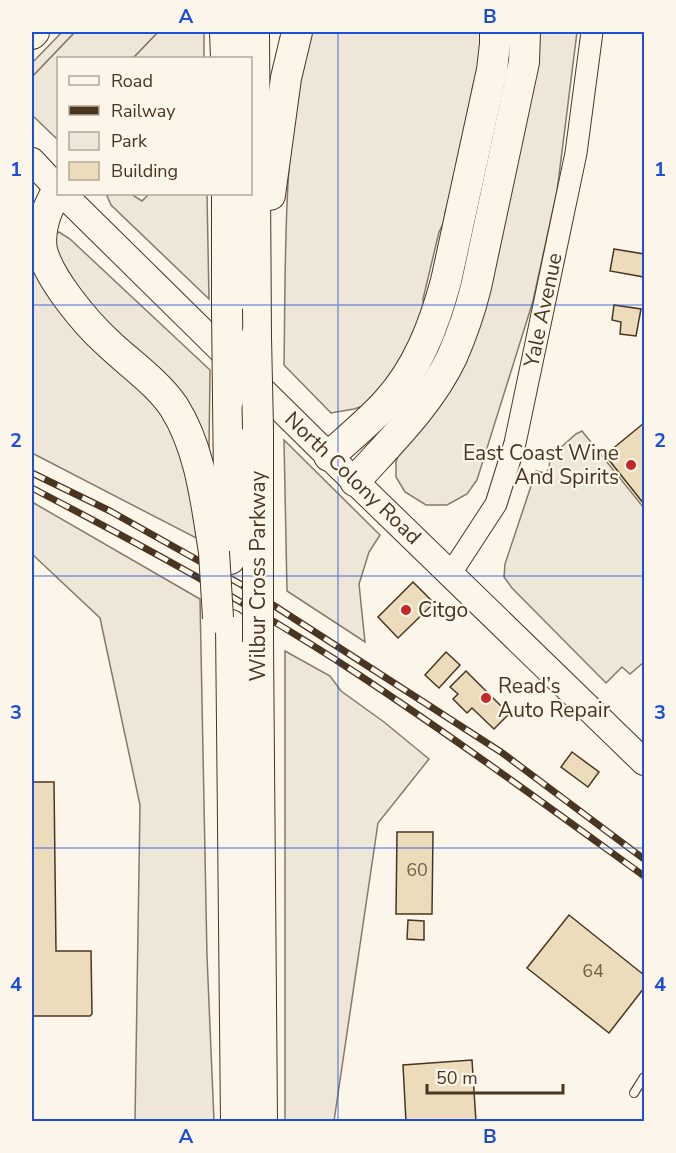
<svg xmlns="http://www.w3.org/2000/svg" width="676" height="1153" viewBox="0 0 676 1153" font-family="'Nunito Sans',sans-serif">
	<rect width="100%" height="100%" fill="#fbf6e9"/>
	<!-- green -->
	<g fill="#ede6d9" stroke="#887966" stroke-width="1.5">
		<path d="M62,32H75L32,77V63Z"/>
		<path d="M158,32H204V58H133Z"/>
		<path d="M310,32H483L482,53L472,90L466,139L445,213L444,222L439,232L423,299L424,312L414,334L386,384L366,405L354,409L331,413L284,365C286,254 282,139 310,32Z"/>
		<path d="M530,32H577L557,191L533,301L477,480L467,494L447,505H426L405,492L396,477V462L400,450L437,394Z"/>
		<path d="M110,194H131L142,201L149,194H207L209,299L111,205L107,196Z"/>
		<path d="M59,232L70,239L210,370L209,449L83,297L51,242L54,236Z"/>
		<path d="M32,249L158,398L191,473L200,540L32,453Z"/>
		<path d="M284,440L380,535L369,552L359,584L365,642L287,591Z"/>
		<path d="M32,502L200,599L207,956L214,1121H135L140,805L100,618L32,554Z"/>
		<path d="M285,651L330,676L341,691L384,722L429,759L378,823L334,1121H285Z"/>
	</g>
	<!-- parking -->
	<g fill="#ede7d9" stroke="#887966" stroke-width="1.5">
		<path d="M75,32H158L133,58H58V140L32,115V77Z"/>
		<path d="M582,431L644,508V662L630,674L622,667L606,683L512,588L504,577L505,564L536,471L545,473L549,469L550,457L576,434Z"/>
	</g>
	<!-- building -->
	<g fill="#ecdcbc" stroke="#4a3520" stroke-width="1.5">
		<path d="M614,249L644,254V277L610,271Z"/>
		<path d="M614,305L641,309L636,336L620,334L621,322L612,320Z"/>
		<path d="M644,423V504L605,455Z"/>
		<path d="M413,582L434,603L398,638L378,617Z"/>
		<path d="M446,652L460,665L439,688L425,675Z"/>
		<path d="M466,671L509,714L494,729L472,708L467,713L453,699L458,694L450,687Z"/>
		<path d="M572,752L599,772L588,787L561,767Z"/>
		<path d="M32,782H54L56,951H91L92,1014L90,1016H32Z"/>
		<path d="M397,832H433L432,914H396Z"/>
		<path d="M569,915L644,975V988L609,1033L527,968Z"/>
		<path d="M408,920L424,921V940L407,939Z"/>
		<path d="M472,1060L476,1122H406L403,1065Z"/>
	</g>
	<g fill="none" stroke-linecap="round" stroke-linejoin="round">
		<!-- service casing -->
		<g stroke="#4a3520" stroke-width="10">
			<path id="service" d="M634,1093L644,1077"/>
		</g>
		<!-- tertiary casing -->
		<g stroke="#4a3520" stroke-width="23">
			<path id="tertiary" d="M451,573L496,504L515,443L576,153L592,32"/>
		</g>
		<!-- primary casing -->
		<g stroke="#4a3520" stroke-width="28">
			<g id="primary">
				<path d="M32,161L58,189"/>
				<path d="M63,194L339,466L644,762"/>
			</g>
		</g>
		<!-- motorway casing -->
		<g stroke="#4a3520" stroke-width="32">
			<g id="motorway">
				<path d="M225,32L226,58"/>
				<path d="M254,32L256,337"/>
				<path d="M32,34L34,32"/>
				<path d="M58,189C48,207 38,228 42,250C49,279 86,323 108,343C130,364 157,382 174,407C201,450 206,503 214,552"/>
				<path d="M270,195L286,78L297,32"/>
				<path d="M227,309V194"/>
				<path d="M228,400L230,559"/>
				<path d="M329,456C349,438 370,421 387,402C418,368 434,325 446,281L492,70L495,44V32"/>
				<path d="M355,481C390,442 429,405 452,357C462,334 470,311 476,287L524,62L525,32"/>
				<path d="M258,577V429"/>
				<path d="M231,625L236,1122"/>
				<path d="M258,642L262,1122"/>
			</g>
		</g>
		<!-- service -->
		<use href="#service" stroke="#fbf6e9" stroke-width="8"/>
		<!-- tertiary -->
		<use href="#tertiary" stroke="#fbf6e9" stroke-width="21"/>
		<!-- primary -->
		<use href="#primary" stroke="#fbf6e9" stroke-width="26"/>
		<!-- motorway -->
		<use href="#motorway" stroke="#fbf6e9" stroke-width="30"/>
		<!-- rail casing -->
		<g stroke="#4a3520" stroke-width="7">
			<g id="rail">
				<path d="M32,473L110,511L242,585L501,752L644,859"/>
				<path d="M32,488C143,546 254,606 359,675C456,739 550,808 644,876"/>
			</g>
		</g>
		<!-- rail -->
		<use href="#rail" stroke="#fbf6e9" stroke-width="4.5" stroke-dasharray="14" stroke-linecap="butt"/>
		<!-- motorway-bridge casing -->
		<g stroke="#4a3520" stroke-width="32" stroke-linecap="butt">
			<g id="motorway-bridge">
				<path d="M227,309L228,400"/>
				<path d="M256,337L258,429"/>
				<path d="M214,552L218,618"/>
				<path d="M258,577V642"/>
			</g>
		</g>
		<!-- motorway-bridge -->
		<use href="#motorway-bridge" stroke="#fbf6e9" stroke-width="30"/>
	</g>
	<!-- grid -->
	<path fill="none" stroke="#1d4ed8" stroke-width="1.5" stroke-opacity="0.55" d="M338,32V1122M32,305H644M32,576H644M32,848H644"/>
	<!-- markers -->
	<g fill="#c62828" stroke="#fbf6e9" stroke-width="2">
		<circle cx="631" cy="465" r="6"/>
		<circle cx="406" cy="610" r="6"/>
		<circle cx="486" cy="698" r="6"/>
	</g>
	<g text-anchor="middle" dominant-baseline="central" stroke-width="4.5" stroke-linejoin="round" paint-order="stroke">
		<!-- number labels -->
		<g font-size="18" fill="#725f47">
			<text x="417" y="870">60</text>
			<text x="593" y="971">64</text>
		</g>
		<!-- street labels -->
		<g font-size="21" fill="#4a3520" stroke="#fbf6e9">
			<text transform="translate(543 310) rotate(-78)">Yale Avenue</text>
			<text transform="translate(353 478) rotate(44)">North Colony Road</text>
			<text transform="translate(258 576) rotate(-90)">Wilbur Cross Parkway</text>
		</g>
		<!-- poi labels -->
		<g font-size="21" fill="#4a3520" stroke="#fbf6e9" text-anchor="start">
			<text x="619" y="453" text-anchor="end">East Coast Wine<tspan x="619" dy="24">And Spirits</tspan></text>
			<text x="418" y="610">Citgo</text>
			<text x="498" y="686">Read’s<tspan x="498" dy="24">Auto Repair</tspan></text>
		</g>
	</g>
	<!-- border -->
	<rect width="676" height="1153" fill="none" stroke="#fbf6e9" stroke-width="66"/>
	<!-- legend -->
	<rect x="57" y="57" width="195" height="138" fill="#fbf6e9" stroke="#b4a999" stroke-width="1.5"/>
	<rect x="69" y="76" width="30" height="9" fill="#fbf6e9" stroke="#b4a999" stroke-width="1.5"/>
	<text x="111" y="87" font-size="18" fill="#4a3520">Road</text>
	<rect x="69" y="106" width="30" height="9" fill="#4a3520" stroke="#b4a999" stroke-width="1.5"/>
	<text x="111" y="117" font-size="18" fill="#4a3520">Railway</text>
	<rect x="69" y="132" width="30" height="18" fill="#ede6d9" stroke="#b4a999" stroke-width="1.5"/>
	<text x="111" y="147" font-size="18" fill="#4a3520">Park</text>
	<rect x="69" y="162" width="30" height="18" fill="#ecdcbc" stroke="#b4a999" stroke-width="1.5"/>
	<text x="111" y="177" font-size="18" fill="#4a3520">Building</text>
	<!-- scale -->
	<path d="M427 1084v9h136v-9" fill="none" stroke="#4a3520" stroke-width="3"/>
	<text x="436" y="1084" font-size="18" fill="#4a3520" stroke="#fbf6e9" stroke-width="4.5" paint-order="stroke">50 m</text>
	<rect x="33" y="33" width="610" height="1087" fill="none" stroke="#1d4ed8" stroke-width="2"/>
	<g font-size="20" text-anchor="middle" font-weight="bold" fill="#1d4ed8">
		<text x="186" y="23">A</text>
		<text x="490" y="23">B</text>
		<text x="16" y="176">1</text>
		<text x="660" y="176">1</text>
		<text x="16" y="447">2</text>
		<text x="660" y="447">2</text>
		<text x="16" y="719">3</text>
		<text x="660" y="719">3</text>
		<text x="16" y="991">4</text>
		<text x="660" y="991">4</text>
		<text x="186" y="1143">A</text>
		<text x="490" y="1143">B</text>
	</g>
</svg>
